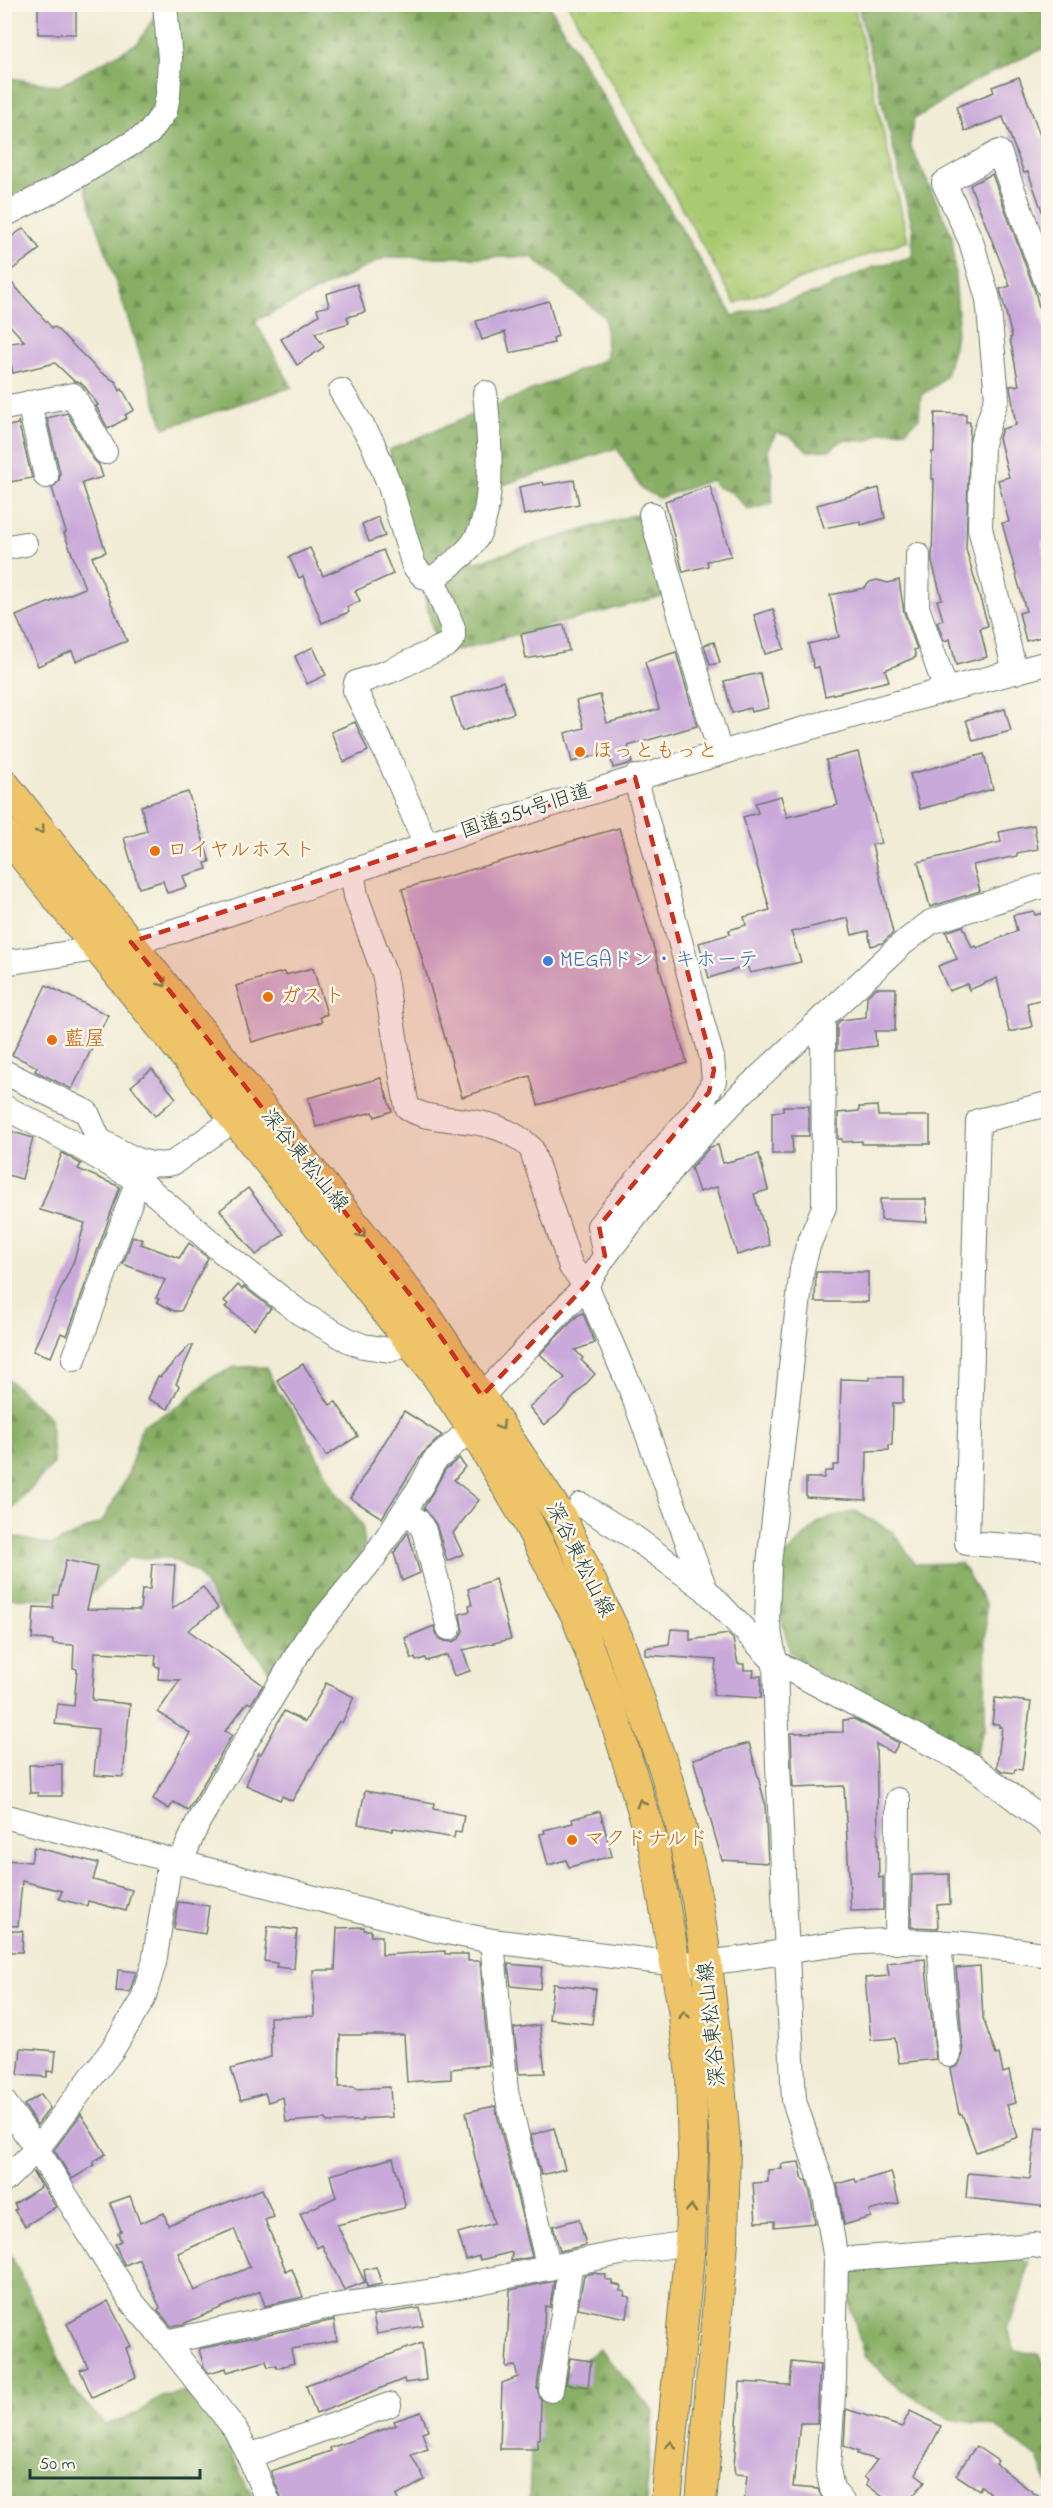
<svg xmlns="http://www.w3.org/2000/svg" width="1053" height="2508" viewBox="0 0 1053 2508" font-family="'Indie Flower','Klee One',sans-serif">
	<defs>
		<pattern id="grass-tufts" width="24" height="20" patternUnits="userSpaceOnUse" patternTransform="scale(1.5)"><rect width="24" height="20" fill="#aaca71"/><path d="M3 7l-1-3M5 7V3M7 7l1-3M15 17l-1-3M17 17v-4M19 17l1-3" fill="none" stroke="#8aa55e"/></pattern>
		<pattern id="forest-firs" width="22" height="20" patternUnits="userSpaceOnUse" patternTransform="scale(1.5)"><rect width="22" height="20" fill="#87ae63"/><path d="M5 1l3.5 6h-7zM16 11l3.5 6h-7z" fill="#6e8f52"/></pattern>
	</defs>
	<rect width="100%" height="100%" fill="#fbf7ec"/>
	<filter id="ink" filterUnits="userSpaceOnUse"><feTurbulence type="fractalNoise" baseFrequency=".0167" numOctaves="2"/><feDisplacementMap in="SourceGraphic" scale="12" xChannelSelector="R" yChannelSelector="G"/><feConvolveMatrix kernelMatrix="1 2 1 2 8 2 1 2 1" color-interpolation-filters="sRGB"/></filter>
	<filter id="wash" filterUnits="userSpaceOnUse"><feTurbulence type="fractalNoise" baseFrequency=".008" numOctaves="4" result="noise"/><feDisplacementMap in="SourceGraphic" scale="24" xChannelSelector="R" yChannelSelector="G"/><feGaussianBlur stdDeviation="1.35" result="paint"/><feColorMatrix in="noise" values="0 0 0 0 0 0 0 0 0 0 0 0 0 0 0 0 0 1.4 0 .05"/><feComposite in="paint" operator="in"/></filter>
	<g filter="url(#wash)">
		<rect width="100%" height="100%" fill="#f1ecd5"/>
		<!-- grass -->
		<path fill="url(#grass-tufts)" stroke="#648452" stroke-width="1.5" d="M568,5H854L908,240L735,303Z"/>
		<!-- forest -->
		<g fill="url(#forest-firs)" stroke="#53764c" stroke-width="1.5">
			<path d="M161,5H549L733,316L819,292L873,267L912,257L913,229L858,5H1048V46L976,80L913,120L910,145L952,235L958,317L954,346L946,375L937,385L921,395L919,418L906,430L882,432L867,441L843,440L830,450L808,451L791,437L776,432L768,451L772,475V504L748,510L733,493L717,487L711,480L659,498L641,488L617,448L481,492L473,563L640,513L663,596L439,655L389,450L606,359L605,318L532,257H386L255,321L292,387L164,428L80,173L5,213L4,77L59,86L138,43Z"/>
			<path d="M235,1367H266L277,1390L297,1418L335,1491L362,1524L365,1545L353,1569L275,1677L226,1619L198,1573L170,1558H128L86,1599L5,1598V1535L52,1545L102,1522L128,1475L142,1426L179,1406L212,1377Z"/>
			<path d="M9,1380L50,1418L53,1464L5,1517L4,1381Z"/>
			<path d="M855,1511L893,1532L915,1564L961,1563L986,1605L985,1728L975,1754L812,1670L790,1651L777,1601L778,1563L820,1521Z"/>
			<path d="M4,2235L8,2249L45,2325L70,2386L105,2425L136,2414L158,2398L189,2390C223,2417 234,2467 256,2503H6Z"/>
			<path d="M1000,2255L1029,2261L1019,2301L1007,2328L1015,2351L1038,2354L1048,2369V2484L1038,2458L994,2426L951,2419L901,2390L864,2356L847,2291L856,2266Z"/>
			<path d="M599,2349L653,2411L646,2503L529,2504L533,2397Z"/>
		</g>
		<g id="blocks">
			<!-- building -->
			<g fill="#c9a8da" fill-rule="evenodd">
				<rect x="38" y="4" width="38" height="30"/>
				<path d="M1019,77L1041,138L1044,137L1048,150V222H1046L1028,172L1024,173L1003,117L965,131L956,107L994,92L992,87Z"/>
				<path d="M992,174L1035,291L1048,344V540L1043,541L1042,544L1048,569V635L1026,641L1019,613L1026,611L1002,523L1009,522L998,480L1009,477L999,438L1002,429L1016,425L1010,386L1019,385L1010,338L1012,337L1000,289L1010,286L970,185Z"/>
				<path d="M24,228L40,249L5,275L52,328L55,327L100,372L116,382L120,391L122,389L134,410L125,415L127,418L108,429L96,406L98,405L85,387L80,382L74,381L55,363L13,373L6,344L24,341L4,319V242Z"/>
				<path d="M357,284L365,312L347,317L349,323L315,333L324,347L297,365L281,339L319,315L317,309L329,306L326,294Z"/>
				<path d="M549,301L558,336L553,338L554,343L510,353L505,332L482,340L476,321Z"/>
				<path d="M67,413L93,459L99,465L103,477L82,483L106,552L92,557L127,641L76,661L72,651L38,666L16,616L85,588L64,533L66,532L52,488L59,481L60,473L47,418Z"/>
				<path d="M935,413L966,414V422H970L966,549L988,626L980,628L987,657L956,665L950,639L944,641L937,622L943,620L937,600L942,599L932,562L934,479H932V452H934Z"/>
				<path d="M18,421L32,478L4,483V427L18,424Z"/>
				<path d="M574,480L579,504L524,515L519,487L543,482L544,485Z"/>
				<path d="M710,486L731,556L707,561L708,566L683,572L665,501Z"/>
				<path d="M879,488L885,518L861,525L860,521L824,528L817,505Z"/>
				<path d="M378,517L385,536L369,542L362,524Z"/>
				<path d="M310,548L323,576L383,550L393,574L355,591L360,601L347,607L349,612L322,623L303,576L299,578L289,557Z"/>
				<path d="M877,580L888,583L899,580L904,612L917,649L914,650L916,657L885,670L889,681L825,696L819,667L814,668L808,644L839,637L830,595L864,588L870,582Z"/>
				<path d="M773,609L784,649L765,654L754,615Z"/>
				<path d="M564,625L569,651L526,659L521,634Z"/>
				<path d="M714,642L720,663L710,665L704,645Z"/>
				<path d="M313,647L326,675L307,684L295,656Z"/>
				<path d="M676,652L697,726L628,746L632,763L613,768L609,752L572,762L565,733L584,728L576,701L600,695L607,723L659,709L645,662Z"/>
				<path d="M760,673L769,708L751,712L750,708L732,713L724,681Z"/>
				<path d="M503,681L514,713L462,731L451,698Z"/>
				<path d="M1005,709L1011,731L973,741L966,720Z"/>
				<path d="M355,722L368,751L344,762L331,732Z"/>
				<path d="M858,752L881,843L872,845L893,933L882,943L871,946L868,931L852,935L848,918L791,932L801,962L750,973L747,966L709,978L699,943L730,934L729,930L746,925L744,917L770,910L743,817L758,813L755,803L781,796L787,817L838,805L826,760Z"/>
				<path d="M984,754L993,789L920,809L910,774Z"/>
				<path d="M188,792L210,862L205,863L207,869L183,876L187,887L167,893L163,881L139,888L124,838L147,831L141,806Z"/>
				<path d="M1034,825L1038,849L1017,853V856L973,865L980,891L930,907L918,862L1001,842L999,832Z"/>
				<path d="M619,828L687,1063L538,1105L530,1076L462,1097L402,889Z"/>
				<path d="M1034,911L1035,915L1048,912V998L1027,1003L1032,1027L1009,1032L997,978L969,990L967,984L949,991L938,966L957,959L946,932L963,926L972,948L976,946L977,948L1017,931L1013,915Z"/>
				<path d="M313,968L327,1014L320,1017L322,1022L252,1042L236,986L275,974L284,972L285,975Z"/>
				<path d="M46,985L108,1015L72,1089L35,1071L37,1067L12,1055Z"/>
				<path d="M876,988H896L895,1031H875L876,1046L837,1051V1024L841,1020L866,1017L867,996Z"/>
				<path d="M152,1069L176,1098L155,1116L131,1086Z"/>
				<path d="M381,1078L392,1111L375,1117L373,1112L316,1127L308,1098Z"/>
				<path d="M783,1106H809V1136H792L793,1154H772V1112L783,1111Z"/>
				<path d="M877,1106L878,1116H930V1144H862V1141L842,1142V1139H838V1113L859,1111V1107Z"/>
				<path d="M10,1131L33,1138L22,1179L4,1174V1151Z"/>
				<path d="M718,1145L723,1163L759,1154L768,1190L754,1194L770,1245L737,1255L717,1187L699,1192L691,1168L710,1147Z"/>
				<path d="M62,1153L81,1164L78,1169L120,1187L67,1336L61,1333L51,1357L33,1351L74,1260L85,1223L40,1210Z"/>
				<path d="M248,1188L284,1234L256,1255L220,1210Z"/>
				<path d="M880,1199H926L927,1222L881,1220Z"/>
				<path d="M133,1236L143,1240L141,1244L179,1258L189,1243L208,1258L181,1311H174L157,1302L159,1299L156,1298L165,1280L123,1264Z"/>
				<path d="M816,1272H868V1302H815Z"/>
				<path d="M238,1285L242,1289L244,1287L271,1308L254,1329L225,1307L228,1304L224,1301Z"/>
				<path d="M583,1313L595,1343L575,1350L583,1358L581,1360L595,1374L557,1415L544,1425L529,1407L565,1378L540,1354L578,1315Z"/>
				<path d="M190,1345L193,1346L176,1384L179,1386L168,1409L148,1399L158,1376L160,1377Z"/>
				<path d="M303,1364L330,1405L336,1402L358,1436L326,1456L277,1380Z"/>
				<path d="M870,1377H903V1403H893L892,1445H889V1450L867,1451L866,1500L806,1497V1478H824L825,1471H833V1465H839L841,1379L870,1380Z"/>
				<path d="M404,1411L442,1435L422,1454L382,1518L350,1498Z"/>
				<path d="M459,1458L465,1467L454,1480L479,1500L453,1533L463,1554L447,1561L436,1524L424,1508L445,1470Z"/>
				<path d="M408,1532L420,1573L402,1581L394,1553Z"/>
				<path d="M66,1560L97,1567L87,1609L140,1610L142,1589H150L152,1564L175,1565L172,1609L203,1587L218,1608L188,1630L263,1685L251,1704L248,1702L225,1731L232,1735L231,1737L188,1810L174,1802L169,1809L153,1799L190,1733L158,1712L180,1680L158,1679L159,1667L155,1666L156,1655L95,1652L92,1700L130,1704L123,1777L94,1775L98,1729L55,1724L58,1704L74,1706L77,1669L73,1668L74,1645L53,1644V1640L32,1639L34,1607L53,1608L54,1595H58Z"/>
				<path d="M495,1579L511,1639L463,1650L470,1671L454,1676L447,1655L426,1661L425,1658L416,1661L415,1658L412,1659L405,1638L434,1626L438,1638L445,1641L452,1642L459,1639L463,1631L460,1614L470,1611L469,1605H472L468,1589Z"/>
				<path d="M671,1629L690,1630V1640L728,1634L733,1639L738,1664H744V1670H754L753,1676H761V1698L713,1695L716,1660L645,1655V1648L669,1644Z"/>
				<path d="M326,1683L354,1697L342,1723L339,1721L292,1801L282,1796L280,1800L246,1785L259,1753L261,1754L284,1711L305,1722Z"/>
				<path d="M995,1698L1031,1702L1022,1770L1015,1769L1014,1773L1002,1771L997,1767L1002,1727H999V1724H992Z"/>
				<path d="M854,1719L899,1743L893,1753L876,1744L879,1878L883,1877V1910L851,1911L844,1786L793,1788L791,1733L843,1732V1720Z"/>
				<path d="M749,1743L765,1803L768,1863L722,1860L693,1759Z"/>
				<path d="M62,1764V1796H38V1793H30L29,1765Z"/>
				<path d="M365,1791L434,1803L433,1809L464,1815L461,1833L455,1832L454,1838L402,1829L393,1828V1831L358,1824Z"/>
				<path d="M600,1811L612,1856L569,1867L566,1860L548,1865L540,1834L545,1833L544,1830L573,1823L572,1819Z"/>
				<path d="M34,1847L98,1863L93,1880L132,1890L126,1911L88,1901L87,1906L59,1899L62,1891L22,1881L18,1926L4,1925V1860L31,1862Z"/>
				<path d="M949,1874L950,1904L937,1905L938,1928L911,1927L912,1875Z"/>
				<path d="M178,1902L209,1906L205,1934L174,1929Z"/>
				<path d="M268,1926L297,1930L294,1969L276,1967L277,1963L264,1961Z"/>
				<path d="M364,1927V1930H371V1936H382V1955L445,1951V1954H468V1961H480L489,2065L451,2069V2079L407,2082L404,2035H340L339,2087H355V2089L390,2087L392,2117L362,2119V2121L327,2122L326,2119L286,2122L283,2097L268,2102L265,2093L241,2100L231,2069L271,2057L270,2017L314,2016L313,1970H335L337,1928Z"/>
				<path d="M4,1931H23L22,1952H4Z"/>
				<path d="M925,1959L936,2059L899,2063L895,2038L871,2040L865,1978L889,1976L887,1963Z"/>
				<path d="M508,1964L542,1967L540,1989L511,1986Z"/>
				<path d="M980,1966L983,2018L996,2055L999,2054L1003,2073L1009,2071L1016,2103L1007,2105L1018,2137L976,2152L962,2114H959L950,2069L958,2066L963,2054L956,1968Z"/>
				<path d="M118,1970L136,1972L130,1992L116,1991Z"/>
				<path d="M553,1984L596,1989L592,2024L549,2019Z"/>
				<path d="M540,2025L545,2073L519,2074L514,2028Z"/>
				<path d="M21,2048L56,2051L54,2072L47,2071V2077L18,2075Z"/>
				<path d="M41,2094L50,2108L37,2125L24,2105Z"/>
				<path d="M495,2106L532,2257L511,2261L512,2252L480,2260L479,2256L466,2260L458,2233L494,2223L475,2158L466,2112Z"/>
				<path d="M81,2114L106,2154L93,2162L95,2165L72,2179L54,2150Z"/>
				<path d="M1036,2127L1048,2128V2207L966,2198L968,2173L1030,2179Z"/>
				<path d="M554,2128L565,2169L541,2175L531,2135Z"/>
				<path d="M393,2158L405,2204L404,2208L337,2225L365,2282L344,2290L322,2245L317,2248L300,2214L336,2197L330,2175Z"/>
				<path d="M799,2162L803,2180H806L810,2193L815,2223L774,2227V2221L756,2222L753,2183L768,2182V2170L782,2169L781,2164Z"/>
				<path d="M34,2172L56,2207L25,2226L14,2210L17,2209L14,2204L41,2187L33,2173Z"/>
				<path d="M891,2172L899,2203L869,2211L871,2217L844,2225L837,2184L855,2179L856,2182Z"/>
				<path d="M262,2189L274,2217L265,2220L286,2271L292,2269L303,2297L265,2306L260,2291L183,2324L171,2326L158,2311L160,2308L139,2259L125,2265L120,2256L115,2244L121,2241L118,2233L121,2231L110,2203L130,2196L140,2223L164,2213L168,2225ZM234,2229L250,2267L194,2291L178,2253Z"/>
				<path d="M579,2219L586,2245L560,2251L553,2226Z"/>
				<path d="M376,2267L382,2284L367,2287L364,2270Z"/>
				<path d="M594,2273L606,2275L605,2279L612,2281V2284L621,2286L620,2291L625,2292L624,2296L630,2297L627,2318L578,2308L584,2275Z"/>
				<path d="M554,2281L550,2307L545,2306L543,2347L537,2388L541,2400L540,2439H537V2449H500L502,2383L518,2377L515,2366L506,2367L510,2290Z"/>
				<path d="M108,2301L131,2346L126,2348L136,2377L92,2397L80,2370L88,2367L67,2324Z"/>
				<path d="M420,2308L423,2326L377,2334L373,2315Z"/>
				<path d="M334,2320L337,2341L291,2349L294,2363L277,2368L276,2365L268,2367L266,2361L227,2372L226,2368L209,2373L204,2367L199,2349Z"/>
				<path d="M422,2343L426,2380L405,2383L404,2379L316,2414L306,2385Z"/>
				<path d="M570,2358L591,2361L588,2387L566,2384Z"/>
				<path d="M792,2362L820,2365L817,2423H800L793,2487L818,2489L825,2504H744L747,2475L735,2474L734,2467L740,2382L790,2385Z"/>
				<path d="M846,2409L902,2427L910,2411L941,2426L916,2474L925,2481L907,2504H892L866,2484L869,2480L864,2477L877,2460L857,2454L858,2452L844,2446Z"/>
				<path d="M421,2412L428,2430L422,2432L428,2449L411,2455L425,2480L396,2496L400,2504H283L271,2471L331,2451L330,2448L396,2425L394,2421Z"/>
				<path d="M976,2446L998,2461L996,2464L1048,2504H1004L981,2486L979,2490L956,2475Z"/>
			</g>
		</g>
	</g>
	<g filter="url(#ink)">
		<use href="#blocks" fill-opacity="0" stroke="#687a6c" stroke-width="1.5"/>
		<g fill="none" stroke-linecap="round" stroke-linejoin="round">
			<!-- minor casing -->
			<g stroke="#687a6c" stroke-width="26">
				<g id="minor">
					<path d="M4,215L54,190L149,133L165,111L168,95L170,59L165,4"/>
					<path d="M341,391L372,442L390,486L414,566L423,576L433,579L453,628V638L447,645L390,671L356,683L355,690L391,763L426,845"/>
					<path d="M29,403L46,476"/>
					<path d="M4,408L73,395L105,452"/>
					<path d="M651,514L720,753"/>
					<path d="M4,548L25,544"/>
					<path d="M918,555L917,607L946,690"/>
					<path d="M433,579C447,567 468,554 477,537C496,504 489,431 485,393"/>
					<path d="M1015,672L980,528L982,443L997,397L988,299L971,241L944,183L999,152L1048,286"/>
					<path d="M352,870L356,896L384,973L407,1107C419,1116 433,1117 448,1119C479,1122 507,1125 531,1148L571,1267L586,1285L630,1387L705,1589L775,1662L971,1765L1048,1824"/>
					<path d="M4,963C64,954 124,946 181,929C288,896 391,856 497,822C679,763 863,711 1048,663"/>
					<path d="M823,1017L824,1207L808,1246L802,1269L769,1564L767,1620L775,1662L778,1766L794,2101L824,2189L836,2260L1035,2245L1048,2248"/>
					<path d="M4,1072L84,1111L87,1113L99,1140C122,1152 146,1170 173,1163L235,1119"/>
					<path d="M1048,1104L978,1121L967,1543L1048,1549"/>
					<path d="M4,1107L64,1138L141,1182L226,1255L300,1313L348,1340L363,1346L390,1350L410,1341"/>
					<path d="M605,1256L599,1226L703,1101L714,1081L712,1058L635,777"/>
					<path d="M74,1359L134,1191L141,1182"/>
					<path d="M482,1396L586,1285L605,1256L683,1155L743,1092L902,944L931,922L1048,884"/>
					<path d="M581,1505L632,1536L705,1589"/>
					<path d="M404,1511L418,1521L424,1531L449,1628"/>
					<path d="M4,1816L432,1929L492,1941L677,1964C739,1963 800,1946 862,1942C924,1938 988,1945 1048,1955"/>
					<path d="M180,1863L198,1822L306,1640L374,1557L422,1484L434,1461L472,1428"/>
					<path d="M492,1941L506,2091L549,2268"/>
					<path d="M897,1942L898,1800"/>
					<path d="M939,1942L949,2055"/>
					<path d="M4,2102L37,2149L131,2301L166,2342L235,2429L249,2456L269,2504"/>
					<path d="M4,2181L37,2149L112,2050L143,1999L154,1963L170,1860"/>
					<path d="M836,2260L834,2380L828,2469L832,2489L844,2504"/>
					<path d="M166,2342L321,2308L440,2290L620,2253L690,2243"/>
					<path d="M551,2390L571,2263"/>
					<path d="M249,2456L389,2405"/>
				</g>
			</g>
			<!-- major casing -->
			<g stroke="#687a6c" stroke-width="32">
				<g id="major">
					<path d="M4,784L423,1311L561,1517L618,1639L664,1768L680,1822L697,1900L707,1964L719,2072L725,2143L723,2241L701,2504"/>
					<path d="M4,832L201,1076L437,1376L472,1428L525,1517L576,1615L611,1707L654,1847L683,2008L691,2075L693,2155L690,2243L666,2504"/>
				</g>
			</g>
			<!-- minor -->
			<use href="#minor" stroke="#fff" stroke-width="24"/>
			<!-- major -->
			<use href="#major" stroke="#efc469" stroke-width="30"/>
		</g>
		<!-- one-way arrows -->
		<defs><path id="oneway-chevron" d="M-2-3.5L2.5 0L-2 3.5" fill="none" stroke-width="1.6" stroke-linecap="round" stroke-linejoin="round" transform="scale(1.5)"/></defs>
		<g stroke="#7d7a4c">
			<use href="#oneway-chevron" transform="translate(41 830) rotate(51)"/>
			<use href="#oneway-chevron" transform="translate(163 983) rotate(53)"/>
			<use href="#oneway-chevron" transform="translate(362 1234) rotate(52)"/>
			<use href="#oneway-chevron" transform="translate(501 1426) rotate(57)"/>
			<use href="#oneway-chevron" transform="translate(641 1803) rotate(-107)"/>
			<use href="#oneway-chevron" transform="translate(684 2015) rotate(-97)"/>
			<use href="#oneway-chevron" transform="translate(691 2209) rotate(-88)"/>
			<use href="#oneway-chevron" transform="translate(671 2445) rotate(-85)"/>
		</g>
	</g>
	<!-- marked area -->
	<path fill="#c8321e" fill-opacity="0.2" stroke="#c8321e" stroke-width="4.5" stroke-dasharray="12 8" stroke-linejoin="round" d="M635,777L714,1070L709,1092L599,1226L605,1256L586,1285L482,1396L423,1311L131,942Z"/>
	<!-- markers -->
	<g fill="#e8710a" stroke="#fbf7ec" stroke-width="2">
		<circle cx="580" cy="752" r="6"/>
		<circle cx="155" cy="851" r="6"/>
		<circle cx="268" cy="997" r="6"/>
		<circle cx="52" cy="1040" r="6"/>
		<circle cx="572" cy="1840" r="6"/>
	</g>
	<circle fill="#3f7fe0" stroke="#fbf7ec" stroke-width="2" cx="548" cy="961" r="6"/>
	<g text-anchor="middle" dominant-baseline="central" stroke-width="5" stroke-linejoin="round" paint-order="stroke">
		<!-- food labels -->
		<g font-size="21" fill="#c56008" stroke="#fbf7ec" text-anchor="start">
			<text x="592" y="752">ほっともっと</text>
			<text x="167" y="851">ロイヤルホスト</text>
			<text x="280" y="997">ガスト</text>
			<text x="64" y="1040">藍屋</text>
			<text x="584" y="1840">マクドナルド</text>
		</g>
		<!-- street labels -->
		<g font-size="21" fill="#1f3d34" stroke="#fbf7ec">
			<text transform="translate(526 812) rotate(-18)">国道254号旧道</text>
			<text transform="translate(304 1161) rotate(51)">深谷東松山線</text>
			<text transform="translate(579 1560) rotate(63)">深谷東松山線</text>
			<text transform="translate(713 2024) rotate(-96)">深谷東松山線</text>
		</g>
		<!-- shop labels -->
		<g font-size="21" fill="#366cbe" stroke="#fbf7ec" text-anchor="start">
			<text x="560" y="961">MEGAドン・キホーテ</text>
		</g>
	</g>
	<!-- margin -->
	<rect width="1053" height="2508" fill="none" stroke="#fbf7ec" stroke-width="24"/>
	<!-- scale -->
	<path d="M30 2469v9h170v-9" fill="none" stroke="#1f3d34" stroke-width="3"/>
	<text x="39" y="2469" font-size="18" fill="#1f3d34" stroke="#fbf7ec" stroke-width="4.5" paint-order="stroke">50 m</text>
</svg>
